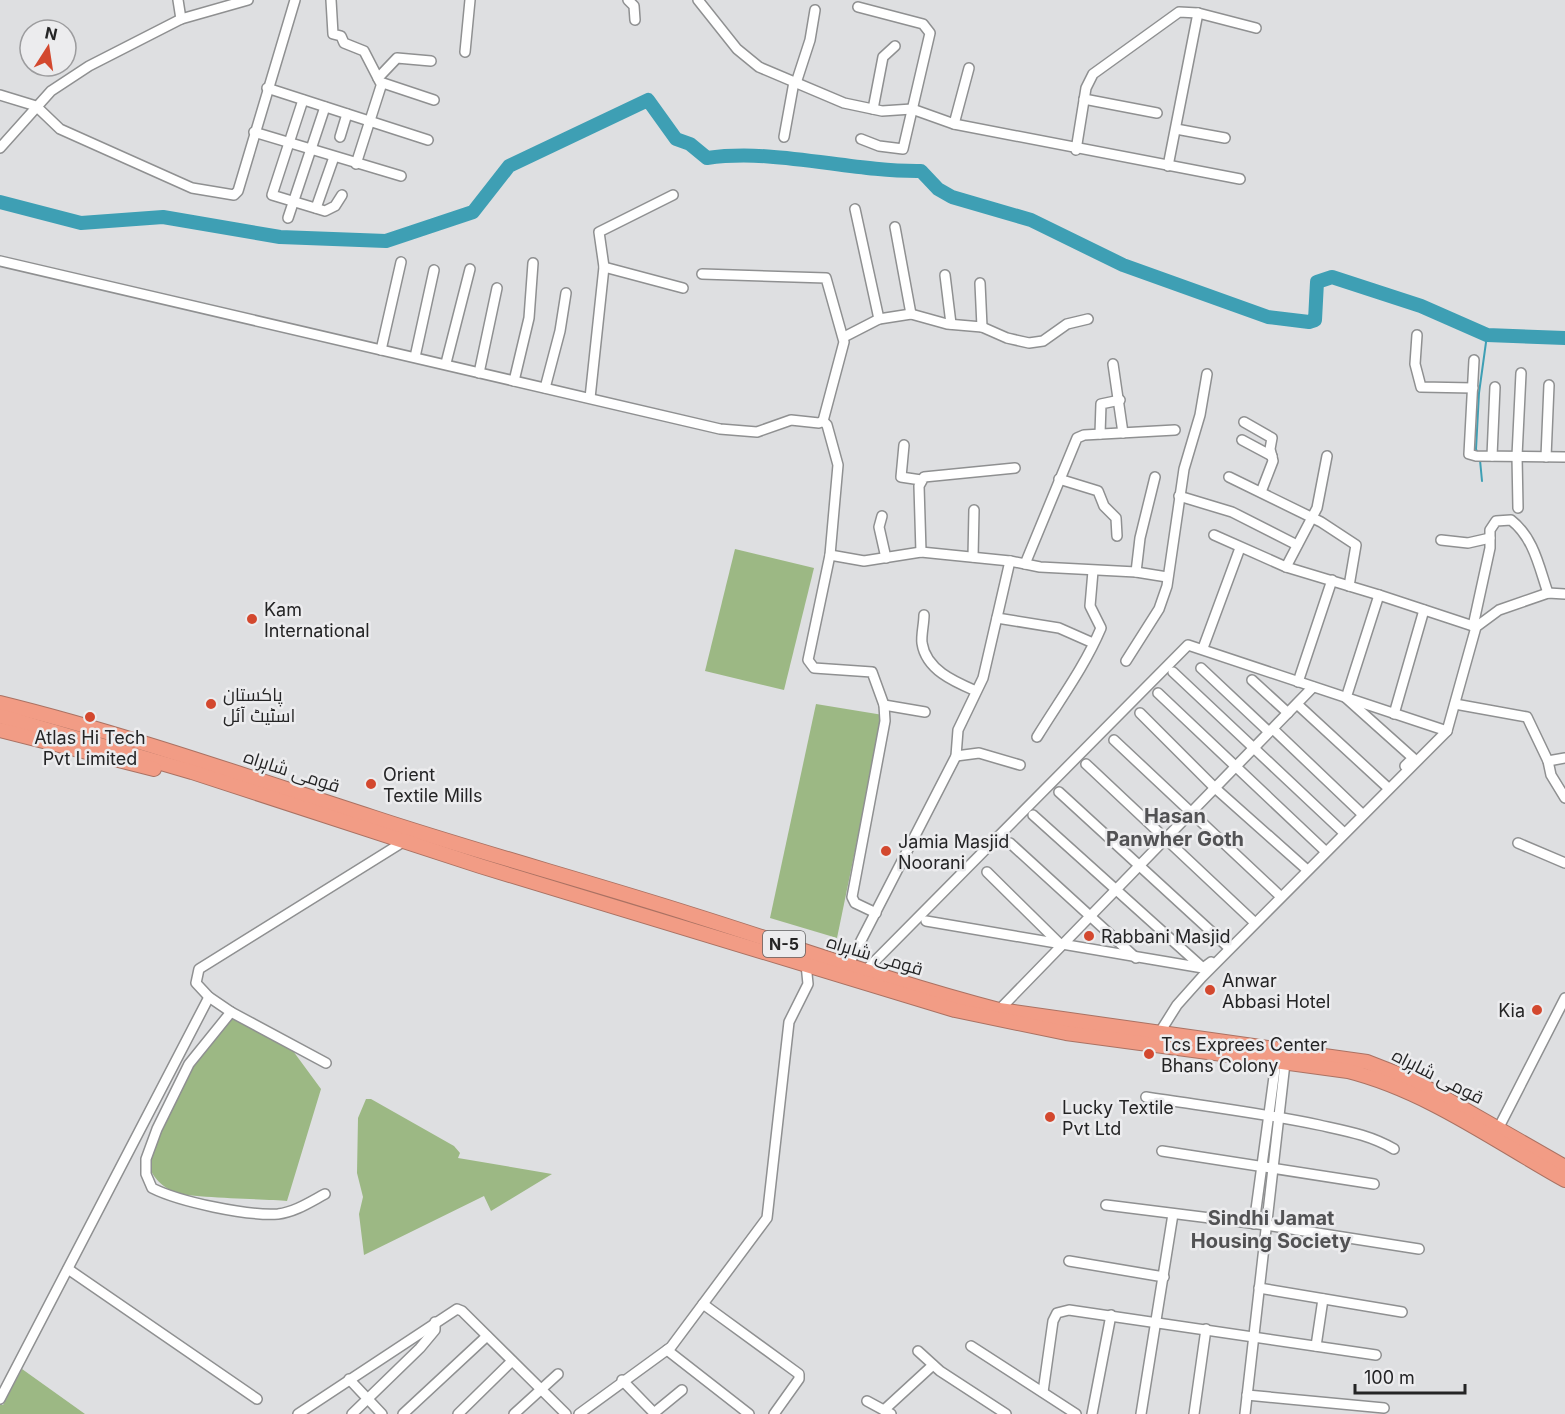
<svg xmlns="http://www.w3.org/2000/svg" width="1565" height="1414" viewBox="0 0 1565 1414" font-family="Inter,Cairo,sans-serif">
	<rect width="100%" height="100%" fill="#dedfe1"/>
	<!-- green -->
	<g fill="#9cb884">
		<path d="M735,549L814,568L784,690L705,671Z"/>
		<path d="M816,704L883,715L837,938L770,918Z"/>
		<path d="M228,1011L285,1040L321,1089L287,1201C268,1199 185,1198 173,1192C162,1186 149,1175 149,1161C150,1133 211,1039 228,1011Z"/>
		<path d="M366,1099H371L454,1146L460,1153L458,1158L552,1174L491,1211L484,1196L364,1255L359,1214L363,1197L357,1173L358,1118Z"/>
		<path d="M22,1369L85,1414H0V1404L3,1405Z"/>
	</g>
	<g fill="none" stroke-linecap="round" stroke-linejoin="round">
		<!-- stream -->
		<g stroke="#3e9fb4" stroke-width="2">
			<path d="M1478,454L1476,449L1479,393L1487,335"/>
			<path d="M1480,460L1482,481"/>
		</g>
		<!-- river -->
		<path stroke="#3e9fb4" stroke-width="14" d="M0,202L81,223L163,217L280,237L386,241L473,212L509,166L648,100L676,139L690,144L707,158C777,148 850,172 921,171L938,189L952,197L1031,220L1123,265L1268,317L1309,322L1315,320L1317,282L1332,277L1421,306L1487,335L1565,338"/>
		<!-- minor casing -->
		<g stroke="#8f9091" stroke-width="12">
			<g id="minor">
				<path d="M178,0L181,19"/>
				<path d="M331,0L333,34L341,36L344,43L364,51L380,82L434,100"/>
				<path d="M628,0L634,6L635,20"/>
				<path d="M698,0L737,49L759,67L844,103L882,111L912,109L954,124L1240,179"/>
				<path d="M858,7L923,24L930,33L903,149L879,146L861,139"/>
				<path d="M465,52L470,0"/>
				<path d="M378,78L397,58L431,61"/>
				<path d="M796,83L810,40L815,10"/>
				<path d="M267,88L428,140"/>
				<path d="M0,95L36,106L60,129L192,188L234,195L238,191L295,0"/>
				<path d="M1084,99L1157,113"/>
				<path d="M303,100L272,195L325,211L335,206L342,195"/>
				<path d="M873,109L883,57L895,46"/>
				<path d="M954,124L969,68"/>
				<path d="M1176,129L1225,138"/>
				<path d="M254,132L401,176"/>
				<path d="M340,137L347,114"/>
				<path d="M784,137L794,82"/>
				<path d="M0,148L51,91L89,66L181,19L248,0"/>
				<path d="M1076,150L1086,88L1093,74L1179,12L1198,13L1256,28"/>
				<path d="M356,164L382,83"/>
				<path d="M1168,166L1198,13"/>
				<path d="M316,208L334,157"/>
				<path d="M855,209L879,319"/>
				<path d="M288,218L325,107"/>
				<path d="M895,227L911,314"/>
				<path d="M0,261L720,429L757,432L791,420L819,423L823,421L827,425L838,465L830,555L808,660L814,668L872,672L884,705L885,721L852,897L855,903L876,913"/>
				<path d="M604,267L683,288"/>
				<path d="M702,274L826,278L844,342L823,421"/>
				<path d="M945,275L951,324"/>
				<path d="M980,283L982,327"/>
				<path d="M1417,335L1415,364L1421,387L1473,388"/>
				<path d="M844,337L879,319L911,314L947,324L982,327L1007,338L1029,343L1043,341L1067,324L1088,319"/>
				<path d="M381,350L401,262"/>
				<path d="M415,357L434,270"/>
				<path d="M1474,360L1469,454L1476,456L1565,457"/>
				<path d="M446,363L470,269"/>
				<path d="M1113,364L1123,433"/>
				<path d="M479,373L497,288"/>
				<path d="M514,381L529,318L533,263"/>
				<path d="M545,388L560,331L566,293"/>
				<path d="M590,398L604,267L599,232L673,195"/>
				<path d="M1244,422L1272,438L1270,449L1273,461L1261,492"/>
				<path d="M1100,434L1101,404L1120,400"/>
				<path d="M1242,440L1272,456"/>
				<path d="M904,445L901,477L921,480"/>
				<path d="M1492,456L1495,387"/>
				<path d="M1546,457L1549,385"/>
				<path d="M1229,477L1321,522L1356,545L1349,586"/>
				<path d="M1059,479L1098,491L1104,506L1116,518L1117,536"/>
				<path d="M1179,496L1232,512L1297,545"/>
				<path d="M1518,508L1517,456L1521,373"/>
				<path d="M882,516L879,527L886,558"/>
				<path d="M1214,535L1286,567L1379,595"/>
				<path d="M1441,540L1468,543L1490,538"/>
				<path d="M921,552L919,486L924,477L1015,468"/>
				<path d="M830,555L864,561L921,552L1010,561L1040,567L1136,572L1167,577"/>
				<path d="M973,557L974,510"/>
				<path d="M1025,564L1077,438L1084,435L1175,430"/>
				<path d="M1286,567L1317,508L1327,456"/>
				<path d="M1136,572L1140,538L1155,477"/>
				<path d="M924,615C924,624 921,635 922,643C926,670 955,682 976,691"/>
				<path d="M997,618L1059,628L1093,643"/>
				<path d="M1473,626L1490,548V530L1496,521L1511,520C1534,538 1539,567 1548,593"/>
				<path d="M1203,648L1240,548"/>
				<path d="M1126,661L1159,609L1167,586L1184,469L1200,415L1207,374"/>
				<path d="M1201,668L1269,732"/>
				<path d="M1173,672L1342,831"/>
				<path d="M1252,680L1288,713"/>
				<path d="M1298,682L1332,580"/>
				<path d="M1158,693L1323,849"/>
				<path d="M1297,704L1386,786"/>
				<path d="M1455,704L1527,717L1548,761L1551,775L1565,798"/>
				<path d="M884,705L925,712"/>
				<path d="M1140,713L1215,788L1305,868"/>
				<path d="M1394,714L1424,610"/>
				<path d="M1273,729L1360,812"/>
				<path d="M1447,731L1476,627L1499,610L1548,593L1565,594"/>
				<path d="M1037,737C1059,701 1084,668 1101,628L1090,606L1093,571"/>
				<path d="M1114,740L1278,894"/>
				<path d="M956,756L979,753L1020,765"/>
				<path d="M1548,761L1565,758"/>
				<path d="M1086,764L1252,920"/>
				<path d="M1405,766L1413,758L1346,698L1379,595L1476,627"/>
				<path d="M1059,792L1227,946"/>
				<path d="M1033,815L1203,968"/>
				<path d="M1010,843L1136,958"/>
				<path d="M1518,843L1565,863"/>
				<path d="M987,872L1061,945"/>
				<path d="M926,921L1203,968L1211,962"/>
				<path d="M848,966L956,756L958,730L983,678L1010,561"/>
				<path d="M865,971L1188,645L1447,731L1202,977L1177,1005L1160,1032"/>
				<path d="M999,1010L1313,687"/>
				<path d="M231,1012L189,1064L157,1129L146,1159V1174L152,1188C180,1202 247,1216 278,1214C295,1212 310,1202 325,1194"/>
				<path d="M326,1063L231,1012L209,997L196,983L199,969L403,842"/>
				<path d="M1146,1097C1204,1106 1262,1113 1319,1125C1346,1131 1370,1135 1394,1149"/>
				<path d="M1498,1129L1565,998"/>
				<path d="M1162,1151L1374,1184"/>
				<path d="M1106,1205L1266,1225L1419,1249"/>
				<path d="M1254,1224L1276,1062"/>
				<path d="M1069,1261L1164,1277"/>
				<path d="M68,1269L257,1399"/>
				<path d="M1259,1288L1402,1312"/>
				<path d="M703,1304L799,1374V1379L774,1414"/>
				<path d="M971,1346L1076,1414"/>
				<path d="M1316,1346L1323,1299"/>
				<path d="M667,1350L749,1414"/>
				<path d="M918,1351L940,1371L1006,1414"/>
				<path d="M349,1379L382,1414"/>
				<path d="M622,1380L655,1414"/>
				<path d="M1043,1392L1053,1321L1057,1313L1069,1310L1376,1355"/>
				<path d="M1247,1395L1384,1408"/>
				<path d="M0,1399L209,997"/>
				<path d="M867,1401L891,1414"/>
				<path d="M884,1410L933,1365"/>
				<path d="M654,1413L682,1390"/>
				<path d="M298,1414L457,1309L462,1311L566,1414"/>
				<path d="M352,1414L420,1348L435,1330V1322"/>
				<path d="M403,1414L487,1336"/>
				<path d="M458,1414L512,1361"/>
				<path d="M514,1414L558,1374"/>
				<path d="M579,1414L671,1347L767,1218L789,1022L808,984L806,964"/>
				<path d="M1092,1414L1111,1315"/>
				<path d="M1141,1414L1173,1214"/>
				<path d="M1194,1414L1206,1329"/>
				<path d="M1245,1414L1285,1063"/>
			</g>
		</g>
		<!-- highway casing -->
		<g stroke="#aa7263" stroke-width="16">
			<g id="highway">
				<path d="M0,703C126,734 248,777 372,817C478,852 586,881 693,915C795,947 895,983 999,1010L1367,1062L1413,1080L1565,1167"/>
				<path d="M0,716L192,772L480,866L955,1010L1066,1033L1348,1071C1427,1091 1495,1141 1565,1180"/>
				<path d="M0,730L154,769"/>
			</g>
		</g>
		<!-- minor -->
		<use href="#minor" stroke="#fff" stroke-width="9"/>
		<!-- highway -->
		<use href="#highway" stroke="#f29c85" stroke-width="14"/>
	</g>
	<!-- markers -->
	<g fill="#d3482e" stroke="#ececee" stroke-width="2">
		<circle cx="252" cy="619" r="6"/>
		<circle cx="211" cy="704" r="6"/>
		<circle cx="90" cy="717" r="6"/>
		<circle cx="371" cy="784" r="6"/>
		<circle cx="886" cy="851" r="6"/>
		<circle cx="1089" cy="936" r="6"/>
		<circle cx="1210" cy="990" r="6"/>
		<circle cx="1537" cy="1010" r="6"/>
		<circle cx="1149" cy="1054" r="6"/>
		<circle cx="1050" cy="1117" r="6"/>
	</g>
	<g text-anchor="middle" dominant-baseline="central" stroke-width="5" stroke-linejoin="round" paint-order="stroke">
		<!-- shield labels -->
		<rect fill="#ececee" stroke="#606061" stroke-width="1.5" x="763" y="931" width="42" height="26" rx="4.5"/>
		<g font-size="16" font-weight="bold" fill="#242425">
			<text x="784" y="944">N-5</text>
		</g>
		<!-- poi labels -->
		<g font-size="18" fill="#242425" stroke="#ececee" text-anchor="start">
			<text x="264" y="609">Kam<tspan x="264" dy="21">International</tspan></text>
			<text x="223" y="694">پاکستان<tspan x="223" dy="21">اسٹیٹ آئل</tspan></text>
			<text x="90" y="737" text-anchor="middle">Atlas Hi Tech<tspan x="90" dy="21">Pvt Limited</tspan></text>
			<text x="383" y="774">Orient<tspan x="383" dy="21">Textile Mills</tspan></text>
			<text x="898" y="841">Jamia Masjid<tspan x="898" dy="21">Noorani</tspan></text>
			<text x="1101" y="936">Rabbani Masjid</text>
			<text x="1222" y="980">Anwar<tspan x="1222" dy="21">Abbasi Hotel</tspan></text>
			<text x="1525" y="1010" text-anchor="end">Kia</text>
			<text x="1161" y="1044">Tcs Exprees Center<tspan x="1161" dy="21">Bhans Colony</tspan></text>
			<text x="1062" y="1107">Lucky Textile<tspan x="1062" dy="21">Pvt Ltd</tspan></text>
		</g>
		<!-- street labels -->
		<g font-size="18" fill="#242425" stroke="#ececee">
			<text transform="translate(292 771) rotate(18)">قومی شاہراہ</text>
			<text transform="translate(875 955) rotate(17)">قومی شاہراہ</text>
			<text transform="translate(1438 1076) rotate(27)">قومی شاہراہ</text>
		</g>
		<!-- neighbourhood labels -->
		<g font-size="20" font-weight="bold" fill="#525254" stroke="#ececee">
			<text x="1175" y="816">Hasan<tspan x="1175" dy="23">Panwher Goth</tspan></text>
			<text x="1271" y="1218">Sindhi Jamat<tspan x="1271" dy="23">Housing Society</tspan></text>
		</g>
	</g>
	<!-- north arrow -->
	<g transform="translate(48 48) rotate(12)"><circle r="28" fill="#ececee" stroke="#9c9c9e" stroke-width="1.5"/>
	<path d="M0-4.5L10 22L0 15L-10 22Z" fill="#d3482e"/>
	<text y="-9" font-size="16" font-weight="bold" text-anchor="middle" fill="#242425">N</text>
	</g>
	<!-- scale -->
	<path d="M1355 1384v9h110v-9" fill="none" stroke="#242425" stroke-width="3"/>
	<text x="1364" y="1384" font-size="18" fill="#242425" stroke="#ececee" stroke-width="4.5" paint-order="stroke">100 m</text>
</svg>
